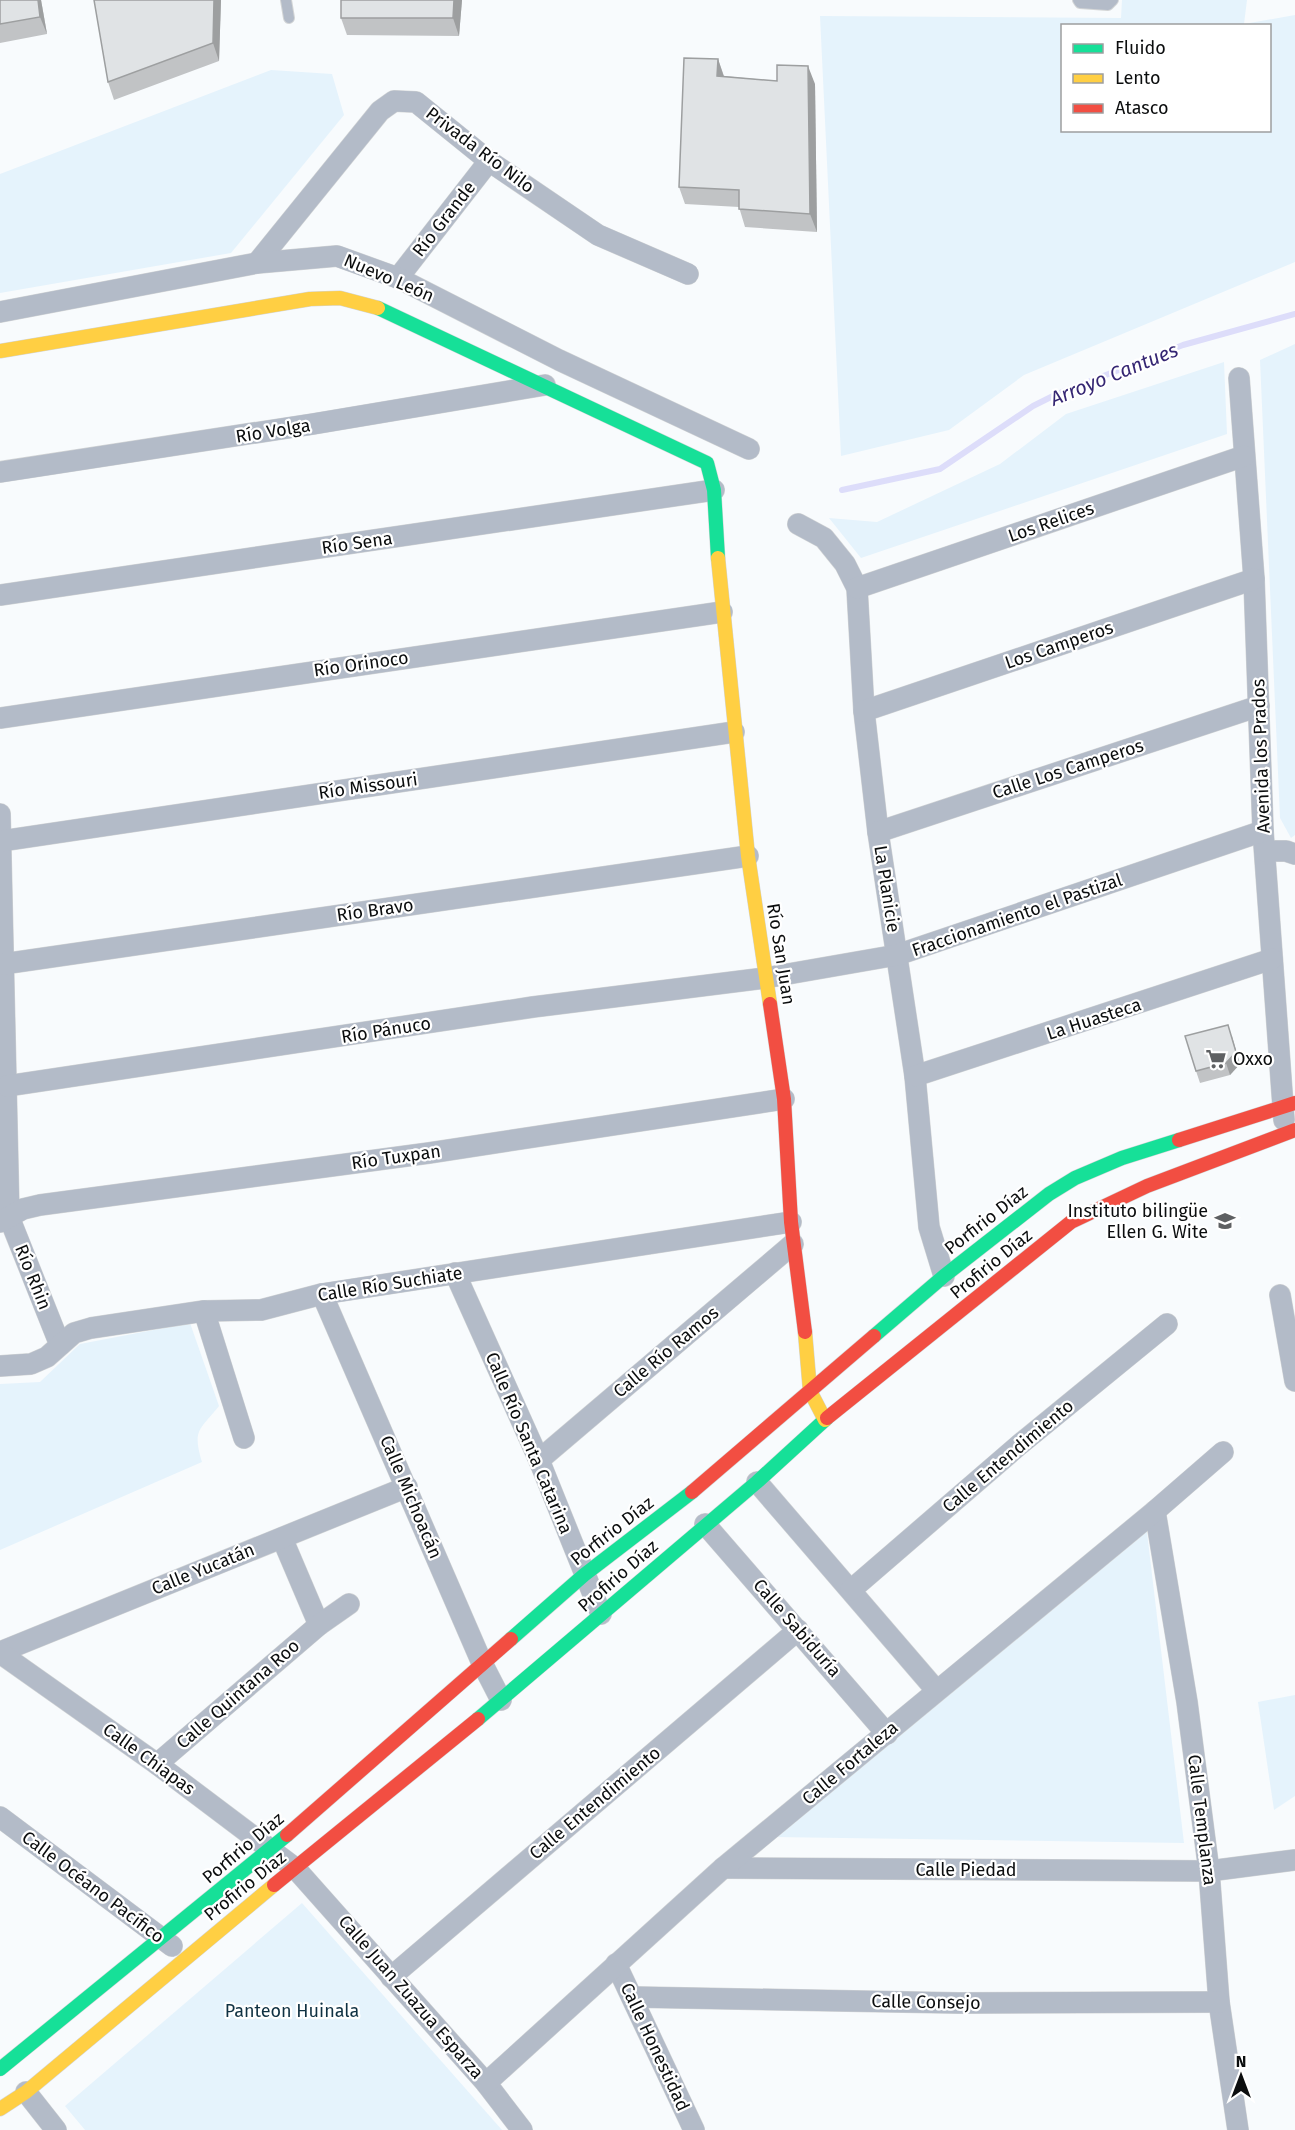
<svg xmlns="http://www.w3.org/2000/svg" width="1295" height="2130" viewBox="0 0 1295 2130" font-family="'Fira Sans',sans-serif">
	<rect width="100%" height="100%" fill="#f8fbfd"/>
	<!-- green -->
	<g fill="#e5f3fc" fill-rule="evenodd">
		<path d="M1122,0H1247L1244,24L1295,15V262L1024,375L949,430L841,456L820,16L1121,18ZM1062,26H1270V130H1062Z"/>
		<path d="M271,70L332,74L344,115L231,253L0,293V174Z"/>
		<path d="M1295,344V835L1291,838L1280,818L1260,360Z"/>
		<path d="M1224,362L1227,434L861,558L829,518L877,522L1000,464L1066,414Z"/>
		<path d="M190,1323L219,1406C200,1430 192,1429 202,1462L0,1550V1384L40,1382L80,1344Z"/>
		<path d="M1146,1524L1184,1843L773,1837Z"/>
		<path d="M1295,1695V1796L1274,1810L1258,1702Z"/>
		<path d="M302,1903L502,2130H85L65,2106Z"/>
	</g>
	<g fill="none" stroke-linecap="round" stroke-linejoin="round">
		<!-- stream -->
		<path stroke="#ddddfa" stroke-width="6" d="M842,490L940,469L1033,406L1057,394L1183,345L1295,314"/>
		<!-- lane casing -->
		<g stroke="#d3d5d6" stroke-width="12">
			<g id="lane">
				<path d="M286,0L289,18"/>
				<path d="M1078,0L1080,3L1108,5L1113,0"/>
			</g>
		</g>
		<!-- street casing -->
		<g stroke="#d3d5d6" stroke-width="22">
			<g id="street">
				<path d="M257,263L380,111L394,101L416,102L489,161L598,235L688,274"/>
				<path d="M398,278L489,161"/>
				<path d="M0,312L257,263L337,256L398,278L559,360L749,449"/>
				<path d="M1239,378L1254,579L1263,831L1284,1120"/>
				<path d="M0,472L313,424L545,385"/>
				<path d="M798,524L824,538L845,564L857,588L864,711L878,832L915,1076L929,1227L944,1276"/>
				<path d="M857,588L1244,456"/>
				<path d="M0,595L714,490"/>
				<path d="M864,711L1254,579"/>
				<path d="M0,718L722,612"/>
				<path d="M0,814L9,1217L60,1345"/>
				<path d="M878,832L1259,706"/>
				<path d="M1,841L734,732"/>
				<path d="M1265,851H1286L1295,854"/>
				<path d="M3,964L748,856"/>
				<path d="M915,1076L1272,959"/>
				<path d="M7,1086L533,1007L765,978L897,955L1263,831"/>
				<path d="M0,1222L23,1209L40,1205L429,1153L784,1099"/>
				<path d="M455,1273L539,1460L601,1614"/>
				<path d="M322,1294L482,1663L501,1700"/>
				<path d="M1280,1295L1295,1381"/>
				<path d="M204,1311L244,1438"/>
				<path d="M0,1366L31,1364L47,1357L74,1333L91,1328L204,1311L261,1310L322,1294L791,1222"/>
				<path d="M539,1460L793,1244"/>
				<path d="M757,1482L936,1690"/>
				<path d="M1155,1511L1187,1702L1209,1871L1219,2002L1238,2130"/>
				<path d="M705,1524L887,1734"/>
				<path d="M282,1538L319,1625"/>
				<path d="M851,1590L1019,1445L1167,1324"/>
				<path d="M0,1652L407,1487"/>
				<path d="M0,1653L157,1764L295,1868L486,2083L522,2130"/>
				<path d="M157,1764L319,1625L349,1604"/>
				<path d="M0,1817L172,1946"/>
				<path d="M723,1868L1209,1871L1295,1860"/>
				<path d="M616,1964L694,2130"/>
				<path d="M391,1977L798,1630"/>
				<path d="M633,1997L959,2003L1219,2002"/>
				<path d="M486,2083L723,1868L1155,1511L1223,1452"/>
				<path d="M26,2092L56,2130"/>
			</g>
		</g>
		<!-- fast casing -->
		<g stroke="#d3d5d6" stroke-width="15">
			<g id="fast">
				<path d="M378,308L707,463L714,490L718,558"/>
				<path d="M874,1336L944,1276L1049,1194L1075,1178L1122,1158L1179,1140"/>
				<path d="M511,1639L584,1575L692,1492"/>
				<path d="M478,1719L757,1482L827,1418"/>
				<path d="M0,2069L287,1835"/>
			</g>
		</g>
		<!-- slow casing -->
		<g stroke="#d3d5d6" stroke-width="15">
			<g id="slow">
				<path d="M0,351L310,299L340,298L378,308"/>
				<path d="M718,558L748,856L770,1004"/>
				<path d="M805,1332L810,1391L825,1420"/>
				<path d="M0,2109L26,2092L274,1885"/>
			</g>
		</g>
		<!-- jam casing -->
		<g stroke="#d3d5d6" stroke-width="15">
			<g id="jam">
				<path d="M770,1004L784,1099L791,1222L805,1332"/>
				<path d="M1179,1140L1295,1103"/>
				<path d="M827,1418L1071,1222L1147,1186L1295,1130"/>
				<path d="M692,1492L874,1336"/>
				<path d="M287,1835L511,1639"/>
				<path d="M274,1885L478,1719"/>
			</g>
		</g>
		<!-- lane -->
		<use href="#lane" stroke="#b3bbc8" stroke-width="10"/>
		<!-- street -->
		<use href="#street" stroke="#b3bbc8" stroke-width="21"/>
		<!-- fast -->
		<use href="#fast" stroke="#16e098" stroke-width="14"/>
		<!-- slow -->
		<use href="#slow" stroke="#ffcf43" stroke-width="14"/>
		<!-- jam -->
		<use href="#jam" stroke="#f24e42" stroke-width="14"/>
	</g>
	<!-- wall -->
	<g fill="#c1c3c5">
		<path d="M0,0H41L47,34L0,43Z"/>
		<path d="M221,0L219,61L114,100L108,82Z"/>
		<path d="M462,0L459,36L347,35L341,18Z"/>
		<path d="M718,59L724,76L777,81L815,84L817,232L745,227L739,207L685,204L679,187Z"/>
		<path d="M1232,1036L1240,1064L1230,1075L1200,1083L1196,1071Z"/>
	</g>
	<!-- shaded-wall -->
	<g fill="#9d9fa0">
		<path d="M38,0H41L47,34L40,17Z"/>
		<path d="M214,0H221L219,61L213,43Z"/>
		<path d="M454,0H462L459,36L453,18Z"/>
		<path d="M718,59L724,77L717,76Z"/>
		<path d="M808,66L815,84L817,232L810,214Z"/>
		<path d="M1228,1025L1240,1064L1230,1075L1226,1063Z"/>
	</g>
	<!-- building -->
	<g fill="#e0e3e5" stroke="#9d9fa0" stroke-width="1.5">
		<path d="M0,0H38L40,17L0,24Z"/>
		<path d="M94,0H214L213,43L108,82Z"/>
		<path d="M341,0H454L453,18H341Z"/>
		<path d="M684,58L718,59L717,76L777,81V65L808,66L810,214L739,209V190L679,187Z"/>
		<path d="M1228,1025L1236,1052L1226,1063L1196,1071L1185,1036Z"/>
	</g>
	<!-- icons -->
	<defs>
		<g id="supermarket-bare" transform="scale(1.62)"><path d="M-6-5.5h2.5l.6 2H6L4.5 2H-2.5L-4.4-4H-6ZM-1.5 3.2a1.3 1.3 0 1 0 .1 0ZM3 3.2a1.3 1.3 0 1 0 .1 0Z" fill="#5e6062" stroke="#fff" stroke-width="2.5" paint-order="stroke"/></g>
		<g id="school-bare" transform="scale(1.62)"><path d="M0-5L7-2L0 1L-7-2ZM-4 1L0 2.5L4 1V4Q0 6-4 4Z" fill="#5e6062" stroke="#fff" stroke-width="2.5" paint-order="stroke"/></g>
	</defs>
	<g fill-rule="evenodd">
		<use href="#supermarket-bare" x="1216" y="1059"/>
		<use href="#school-bare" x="1225" y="1221"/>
	</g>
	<g text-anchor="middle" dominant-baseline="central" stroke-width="4.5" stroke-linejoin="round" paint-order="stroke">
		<!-- street labels -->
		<g font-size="18" fill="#0b0d0e" stroke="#fff">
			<text transform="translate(480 150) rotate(37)">Privada Río Nilo</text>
			<text transform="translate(444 219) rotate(-52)">Río Grande</text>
			<text transform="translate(389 278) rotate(23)">Nuevo León</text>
			<text transform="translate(273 431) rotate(-9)">Río Volga</text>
			<text transform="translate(1051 522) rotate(-19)">Los Relices</text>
			<text transform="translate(357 543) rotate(-8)">Río Sena</text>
			<text transform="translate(1059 645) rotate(-19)">Los Camperos</text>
			<text transform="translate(361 664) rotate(-8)">Río Orinoco</text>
			<text transform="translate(1261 756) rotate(-92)">Avenida los Prados</text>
			<text transform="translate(1068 769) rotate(-18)">Calle Los Camperos</text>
			<text transform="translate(368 786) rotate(-8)">Río Missouri</text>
			<text transform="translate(887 889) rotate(81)">La Planicie</text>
			<text transform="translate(375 910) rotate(-8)">Río Bravo</text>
			<text transform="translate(1017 915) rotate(-19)">Fraccionamiento el Pastizal</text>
			<text transform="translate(781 954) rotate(81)">Río San Juan</text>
			<text transform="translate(1094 1019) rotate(-18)">La Huasteca</text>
			<text transform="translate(386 1030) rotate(-9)">Río Pánuco</text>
			<text transform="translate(396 1157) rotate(-8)">Río Tuxpan</text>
			<text transform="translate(986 1220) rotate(-38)">Porfirio Díaz</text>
			<text transform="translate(991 1264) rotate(-39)">Profirio Díaz</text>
			<text transform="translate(33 1277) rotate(68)">Río Rhin</text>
			<text transform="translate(390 1284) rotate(-9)">Calle Río Suchiate</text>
			<text transform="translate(666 1352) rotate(-40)">Calle Río Ramos</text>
			<text transform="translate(529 1443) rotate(67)">Calle Río Santa Catarina</text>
			<text transform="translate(1008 1456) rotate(-40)">Calle Entendimiento</text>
			<text transform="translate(411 1497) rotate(67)">Calle Michoacán</text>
			<text transform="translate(612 1531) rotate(-38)">Porfirio Díaz</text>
			<text transform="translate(203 1569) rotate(-22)">Calle Yucatán</text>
			<text transform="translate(618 1576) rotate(-41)">Profirio Díaz</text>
			<text transform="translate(797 1628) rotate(49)">Calle Sabiduría</text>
			<text transform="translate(238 1694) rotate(-41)">Calle Quintana Roo</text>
			<text transform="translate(149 1759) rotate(36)">Calle Chiapas</text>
			<text transform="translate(850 1763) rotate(-40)">Calle Fortaleza</text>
			<text transform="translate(595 1803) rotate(-40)">Calle Entendimiento</text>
			<text transform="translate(1202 1820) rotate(83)">Calle Templanza</text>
			<text transform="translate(243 1848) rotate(-40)">Porfirio Díaz</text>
			<text x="966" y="1870">Calle Piedad</text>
			<text transform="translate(245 1886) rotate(-39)">Profirio Díaz</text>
			<text transform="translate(93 1887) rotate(37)">Calle Océano Pacífico</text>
			<text transform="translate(411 1997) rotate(49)">Calle Juan Zuazua Esparza</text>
			<text transform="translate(926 2002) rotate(1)">Calle Consejo</text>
			<text transform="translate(655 2047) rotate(65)">Calle Honestidad</text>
		</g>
		<!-- poi labels -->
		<g font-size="18" fill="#0b0d0e" stroke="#fff" text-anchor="start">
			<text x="1233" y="1059">Oxxo</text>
			<text x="1208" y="1211" text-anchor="end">Instituto bilingüe<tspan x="1208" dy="21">Ellen G. Wite</tspan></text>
		</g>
		<!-- park labels -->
		<g font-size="18" fill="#0f3142" stroke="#fff">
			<text x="292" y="2011">Panteon Huinala</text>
		</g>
		<!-- water labels -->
		<g font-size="20" font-style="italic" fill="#352673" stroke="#fff">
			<text transform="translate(1114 374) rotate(-22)">Arroyo Cantues</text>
		</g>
	</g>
	<!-- legend -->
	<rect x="1061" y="24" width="210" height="108" fill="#ffffff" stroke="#9d9e9f" stroke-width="1.5"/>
	<rect x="1073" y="44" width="30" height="9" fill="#16e098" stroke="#9d9e9f" stroke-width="1.5"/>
	<text x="1115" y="54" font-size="18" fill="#0b0d0e">Fluido</text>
	<rect x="1073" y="74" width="30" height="9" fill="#ffcf43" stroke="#9d9e9f" stroke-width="1.5"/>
	<text x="1115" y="84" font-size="18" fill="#0b0d0e">Lento</text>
	<rect x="1073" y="104" width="30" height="9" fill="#f24e42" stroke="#9d9e9f" stroke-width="1.5"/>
	<text x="1115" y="114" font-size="18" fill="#0b0d0e">Atasco</text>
	<!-- north arrow -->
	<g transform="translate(1241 2076)" stroke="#ffffff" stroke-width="4.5" paint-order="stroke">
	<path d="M0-4.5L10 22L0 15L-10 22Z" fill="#0b0d0e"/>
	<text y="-9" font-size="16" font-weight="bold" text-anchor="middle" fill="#0b0d0e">N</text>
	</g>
</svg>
